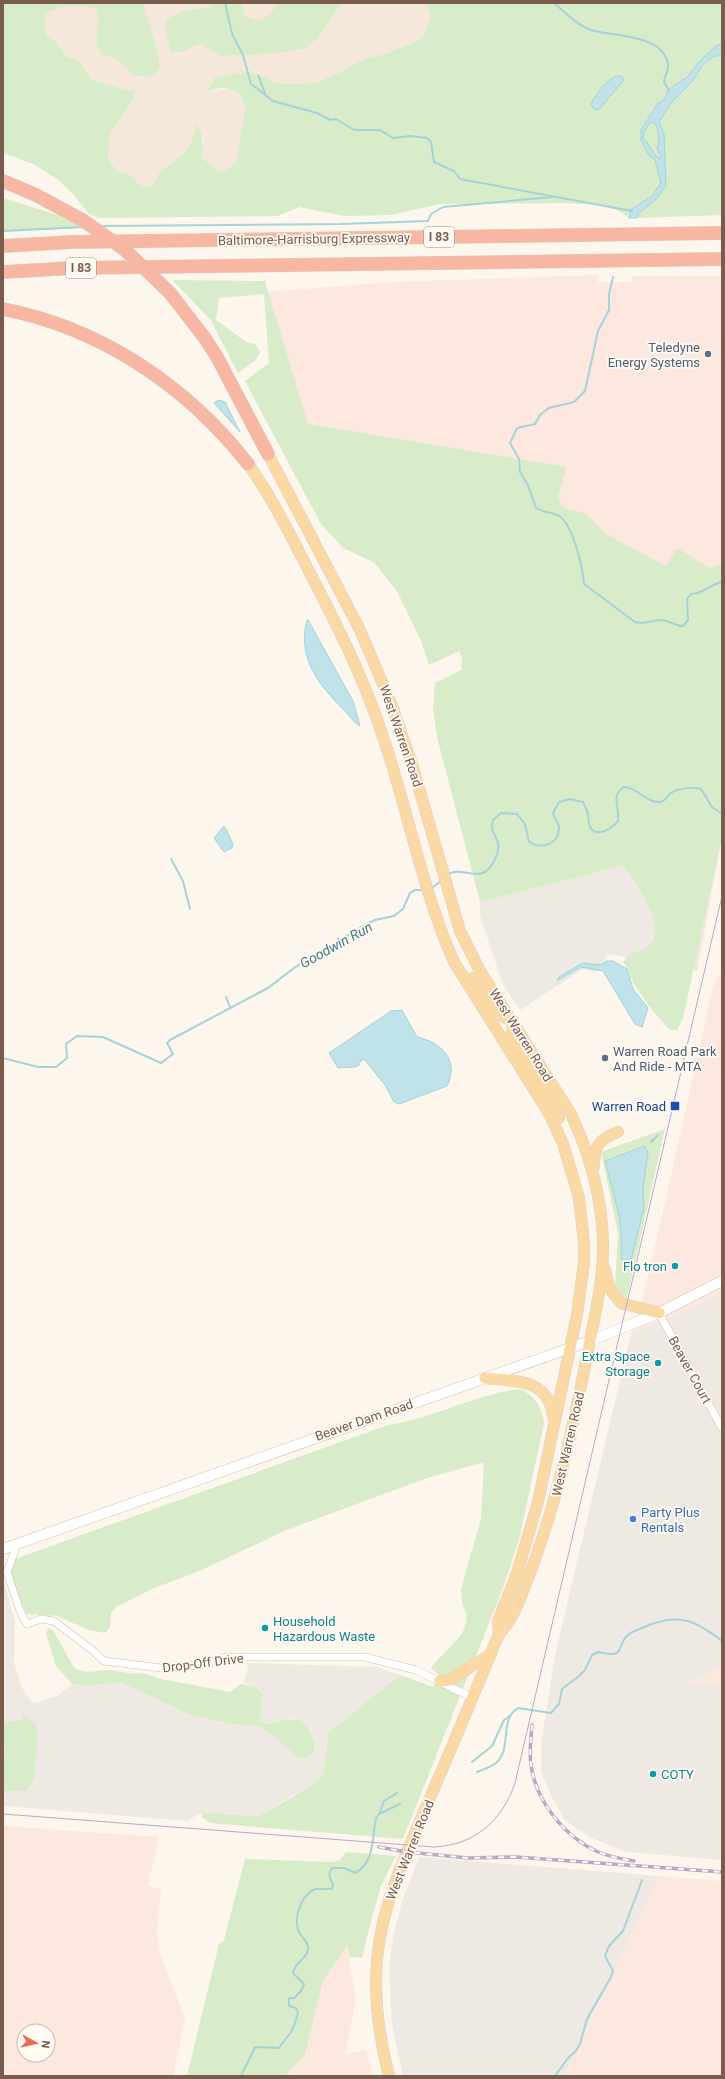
<svg xmlns="http://www.w3.org/2000/svg" width="725" height="2079" viewBox="0 0 725 2079" font-family="Roboto,sans-serif">
	<rect width="100%" height="100%" fill="#fdf6ec"/>
	<!-- residential -->
	<g fill="#f5e8da">
		<path d="M143,3H211L210,7L198,8L165,21L182,52L200,44L221,56L269,54L285,51L318,38L338,8L345,3H426L431,16L423,37L410,44L385,54L366,58L338,73L315,83L289,84L272,81L265,76L246,72L215,77L207,91L232,89L240,95L245,108L237,161L225,172L218,171L200,157L203,140L196,124L191,143L185,152L158,174L156,180L149,187H142L129,174L119,173L108,159L110,135L133,99L126,90L91,79L78,59L67,57L55,41L45,34V14L56,7L81,5L96,9L98,22L96,39L125,64L129,71L160,68L159,56Z"/>
		<path d="M242,3H278L272,13L260,21L245,16Z"/>
	</g>
	<!-- commercial -->
	<g fill="#fde8e0" fill-rule="evenodd">
		<path d="M598,275V282H632V276H722V575L666,566L538,498L301,440L267,292L389,282Z"/>
		<path d="M722,970V1291L689,1309L631,1334L642,1301L663,1211L714,983Z"/>
		<path d="M722,1666V1685H689L705,1675Z"/>
		<path d="M3,1826L159,1837L148,1886L161,1889L157,1932L160,1954L185,2019L173,2076H3ZM24,2031H48V2055H24Z"/>
		<path d="M659,1876L722,1881V2076H564Z"/>
		<path d="M347,1946L356,2000L345,2055L366,2050L373,2076H285L305,2055L323,1981Z"/>
	</g>
	<!-- industrial -->
	<g fill="#efe9e4">
		<path d="M722,838L697,971L608,954L596,972L583,969L520,1010L503,985L480,916V902Z"/>
		<path d="M722,1291V1666L689,1684L722,1685V1860L626,1852L589,1837L565,1820L551,1796L541,1771V1745L555,1655L631,1334L689,1309Z"/>
		<path d="M3,1579L15,1622L14,1662L22,1688L31,1701L36,1703L57,1696L72,1684L88,1686L121,1682L190,1715L230,1724L262,1727L297,1757L316,1745L312,1733L292,1718L266,1724L260,1721L263,1694L253,1686L244,1683L249,1663L377,1667L400,1675L328,1733L324,1773L316,1782L258,1816L199,1813L188,1821L3,1806Z"/>
		<path d="M419,1857L659,1876L564,2076H403L392,2024L389,1969L393,1937L402,1902Z"/>
	</g>
	<!-- green -->
	<g fill="#d8ecc9">
		<path d="M3,3H143L159,56L160,68L152,77L133,75C119,61 121,58 100,54L96,39L98,22L96,9C78,4 62,4 45,14V34L55,41L67,57L78,59L91,79L126,90H136L133,99L110,135L108,159L119,173L129,174L142,187H149L156,180L158,174L185,152L191,143L196,124C205,134 202,144 201,157L218,171L225,172L237,161L245,108L240,95L232,89L221,88L207,91L215,77L246,72L265,76L272,81L288,84L315,83L338,73L366,58L385,54L410,44L423,37L431,16L426,3H722V44C704,57 691,74 674,87L692,82L709,59L722,55V215L637,218L643,208L628,214L629,218L617,210L600,205L563,203L440,204L391,215L344,216L299,207L278,216L98,218L89,214L73,194L57,179L33,164L3,153Z"/>
		<path d="M211,3H242L245,16L260,21L271,13L278,3H345L338,8L318,38L304,49L269,54L221,56L200,44L182,52H170L165,21L183,11L210,7Z"/>
		<path d="M3,198L64,217L83,226L48,230H3Z"/>
		<path d="M172,280L265,281L308,424L567,467L558,496L561,505L569,510L584,513L594,521L606,534L666,566L677,548L710,568L722,564V838L683,1018L677,1030H670C657,1017 646,1002 636,987C631,979 629,970 623,962C630,951 643,952 651,943C667,928 634,878 623,865L480,902L437,737L433,708L435,683L461,670L462,658L459,651L429,665L421,641L398,593L375,563L343,548L321,524L245,381L269,363L264,294L219,298L216,320L246,342L255,344L260,352L256,360L238,373L210,319Z"/>
		<path d="M665,1129L627,1298L620,1297L615,1287L618,1233L601,1152Z"/>
		<path d="M519,1389C535,1395 542,1407 544,1423L519,1540L503,1588L403,1839L210,1823L202,1817V1813L258,1816L296,1795L316,1782L324,1773L328,1733L400,1675L433,1687L439,1675L432,1669V1666L462,1634L466,1623L467,1615L462,1603L461,1589L481,1519L484,1463L477,1464L427,1478L284,1531L202,1570L152,1589L116,1607L111,1613L110,1627L105,1633L89,1630L57,1616L27,1614C18,1597 9,1579 12,1560L388,1425C433,1418 474,1395 519,1389Z"/>
		<path d="M48,1628L53,1630L74,1668C86,1675 98,1670 111,1670C117,1670 123,1673 129,1673C140,1674 147,1672 156,1678L230,1692L241,1684L253,1686L263,1694L260,1721L266,1724C292,1718 304,1713 315,1742L313,1754L307,1758L297,1757L262,1727L230,1724L190,1715L121,1682L88,1686L72,1684L56,1666L46,1634Z"/>
		<path d="M21,1713L35,1724L38,1733L34,1780L26,1791H3V1757L5,1754L3,1727L8,1722L24,1720Z"/>
		<path d="M346,1852L396,1856L381,1886L370,1925L362,1958L350,1957L347,1946L323,1981L305,2055L285,2076H187L219,1944L224,1940L245,1859L332,1862L340,1860Z"/>
	</g>
	<!-- water -->
	<g fill="#bfe3e8" stroke="#a5d3da" fill-rule="evenodd">
		<path d="M722,44V55L713,57L704,64L692,82L672,102L660,120V125L664,133L666,186L656,199L639,213L637,218H629L630,210L651,197L661,183L655,160L648,154L641,140V130L658,103L665,99L668,90L687,77L698,63L716,46ZM650,122L657,125L659,141L657,149L661,156L660,159L656,156L643,137L644,132Z"/>
		<path d="M616,76H621L624,80L602,106L598,110L594,109L591,104C597,92 604,82 616,76Z"/>
		<path d="M219,400L225,402L240,432L214,403Z"/>
		<path d="M307,620H308L353,701L360,726C354,723 348,714 343,709C318,684 297,657 307,620Z"/>
		<path d="M223,827H225L233,844L232,848L224,852L214,838Z"/>
		<path d="M606,961H613L627,969L633,989L648,1008L642,1027L635,1024L603,971L581,967L557,981L559,977L582,963L601,965Z"/>
		<path d="M402,1010L417,1037C441,1042 460,1060 447,1086L399,1104L394,1102L385,1085L365,1060H361L359,1065L355,1067L338,1068L329,1053L391,1011Z"/>
		<path d="M645,1146L648,1153L643,1189L644,1208L631,1260L624,1261L621,1259V1232L619,1215L605,1161Z"/>
	</g>
	<g fill="none" stroke-linecap="round" stroke-linejoin="round">
		<!-- stream -->
		<g stroke="#a5d3da" stroke-width="2">
			<path d="M225,3L232,34L243,55L251,84L273,101L317,113L330,120L336,119L354,130H380L393,138L410,136L427,138L431,142L434,162L454,171L460,179L632,211"/>
			<path d="M554,3C565,12 578,26 591,30C613,37 664,33 668,65C669,71 664,76 664,82L669,91"/>
			<path d="M258,75L266,96"/>
			<path d="M100,226L341,224L428,221L431,214L443,207L553,197"/>
			<path d="M3,231L84,227"/>
			<path d="M613,277L609,294V310L598,331L585,391L574,402L549,408L540,415L535,424L517,428L510,443L519,459L520,472L528,485L536,508C544,513 552,512 559,516C573,524 583,569 584,584L635,622C646,625 650,620 661,620C669,620 675,626 683,626L688,620L687,599L691,594L698,593L722,581"/>
			<path d="M171,859L183,881L190,909"/>
			<path d="M447,875C457,867 474,877 483,873C492,869 500,852 498,843C495,832 490,834 493,820L501,813L517,814L525,824L529,842C542,850 560,844 559,827C558,821 554,818 553,813L559,802L569,799L583,802C585,806 587,810 588,814C589,818 588,823 590,827C597,839 612,828 618,821C620,807 610,796 624,787C637,787 645,802 659,802C666,802 666,796 671,793C678,788 693,787 701,789L712,807L722,814"/>
			<path d="M432,888L441,881"/>
			<path d="M226,997L230,1007"/>
			<path d="M3,1058L38,1067H56L67,1058L66,1044L77,1036L103,1037L161,1063L173,1054L167,1043L170,1040L268,988L294,968L363,926L375,920L394,916L403,909L410,893L415,890H424"/>
			<path d="M651,1142L658,1135"/>
			<path d="M472,1762L492,1746L504,1720L510,1716"/>
			<path d="M477,1772C484,1769 492,1767 497,1762C512,1748 499,1719 518,1708L551,1713L559,1704L562,1689L579,1676L585,1670L592,1655L598,1652C629,1659 614,1646 629,1634C635,1630 643,1628 649,1625C681,1613 696,1621 722,1641"/>
			<path d="M380,1812L384,1801L397,1793"/>
			<path d="M241,2076L255,2047L279,2048C283,2042 287,2038 291,2032C294,2027 296,2019 298,2013L296,2008L289,2006V1998H294L301,1991L304,1984L293,1973C295,1961 306,1960 308,1950C309,1940 300,1938 298,1929C294,1915 302,1895 315,1889H332L333,1885C330,1878 327,1875 332,1868H344L355,1873C375,1863 372,1837 376,1818L379,1814L400,1804"/>
			<path d="M555,2076L568,2058L576,2051L580,2044L587,2019L611,1977L613,1971L605,1956L609,1946L623,1931L642,1880"/>
		</g>
		<!-- minor casing -->
		<g stroke="#d1beb0" stroke-width="8">
			<g id="minor">
				<path d="M659,1313L722,1428"/>
				<path d="M17,1545L7,1572L20,1611L27,1624L41,1619L54,1621L92,1650L104,1661L169,1669L215,1662L226,1657H365L416,1670L473,1698"/>
			</g>
		</g>
		<!-- secondary casing -->
		<g stroke="#d6c0b0" stroke-width="11">
			<path id="secondary" d="M3,1549L590,1341L659,1313L722,1281"/>
		</g>
		<!-- primary casing -->
		<g stroke="#dad1cd" stroke-width="12">
			<g id="primary">
				<path d="M268,454L359,628L391,703L412,764L460,931L480,971L571,1114C590,1155 602,1197 603,1242C604,1281 594,1318 587,1356C572,1432 556,1506 528,1578C520,1598 514,1619 499,1634C475,1692 451,1750 426,1807C407,1852 386,1896 379,1944C372,1988 378,2033 389,2076"/>
				<path d="M248,464C273,499 292,538 312,577C340,631 367,685 385,743C409,815 423,892 454,962L550,1115L563,1144L579,1198L584,1243V1263L577,1315L538,1502L517,1573L498,1621L499,1634"/>
				<path d="M472,978C483,995 492,1015 513,1021"/>
				<path d="M513,1021L512,1033L515,1042L541,1084L559,1118"/>
				<path d="M594,1166C595,1144 598,1140 618,1132"/>
				<path d="M605,1269L609,1288L621,1303L659,1313"/>
				<path d="M485,1378C515,1381 550,1379 553,1417"/>
				<path d="M440,1681L450,1680L491,1654"/>
			</g>
		</g>
		<!-- motorway casing -->
		<g stroke="#dad1cd" stroke-width="14">
			<g id="motorway">
				<path d="M3,181L36,195L84,221"/>
				<path d="M3,246L72,242L722,233"/>
				<path d="M3,272L72,268L722,259"/>
				<path d="M170,293L204,337L217,357L268,454"/>
				<path d="M3,309C101,328 187,386 248,464"/>
			</g>
		</g>
		<!-- minor -->
		<use href="#minor" stroke="#fff" stroke-width="7"/>
		<!-- secondary -->
		<use href="#secondary" stroke="#fff" stroke-width="10"/>
		<!-- primary -->
		<use href="#primary" stroke="#fbd9a5" stroke-width="11"/>
		<!-- motorway -->
		<use href="#motorway" stroke="#f7b7a3" stroke-width="13"/>
		<!-- tram -->
		<path stroke="#b9a8c9" stroke-width="1" d="M3,1814L434,1847C475,1845 502,1821 515,1783L722,896"/>
		<!-- rail casing -->
		<g stroke="#b9a8c9" stroke-width="3.5">
			<g id="rail">
				<path d="M532,1725C531,1738 529,1752 531,1765C536,1802 565,1837 598,1852C610,1857 622,1859 634,1861"/>
				<path d="M379,1847L407,1852L468,1858L516,1857L722,1872"/>
			</g>
		</g>
		<!-- rail -->
		<use href="#rail" stroke="#fffaf3" stroke-width="2" stroke-dasharray="6" stroke-linecap="butt"/>
		<!-- motorway-bridge casing -->
		<g stroke="#dad1cd" stroke-width="14" stroke-linecap="butt">
			<path id="motorway-bridge" d="M84,221L125,250L170,293"/>
		</g>
		<!-- motorway-bridge -->
		<use href="#motorway-bridge" stroke="#f7b7a3" stroke-width="13"/>
	</g>
	<!-- markers -->
	<g fill="#5c6f8a" stroke="#fffaf3" stroke-width="1.5">
		<circle cx="708" cy="354" r="4"/>
		<circle cx="605" cy="1058" r="4"/>
	</g>
	<rect fill="#1a4fb4" stroke="#fffaf3" stroke-width="1.5" x="670" y="1101" width="10" height="10" rx="2"/>
	<g fill="#0f9aa8" stroke="#fffaf3" stroke-width="1.5">
		<circle cx="675" cy="1266" r="4"/>
		<circle cx="658" cy="1363" r="4"/>
		<circle cx="265" cy="1628" r="4"/>
		<circle cx="653" cy="1774" r="4"/>
	</g>
	<circle fill="#3f7fe0" stroke="#fffaf3" stroke-width="1.5" cx="633" cy="1519" r="4"/>
	<g text-anchor="middle" dominant-baseline="central" stroke-width="3.5" stroke-linejoin="round" paint-order="stroke">
		<!-- shield labels -->
		<g fill="#fffaf3" stroke="#a28b7f" stroke-width="1">
			<rect x="424" y="227" width="30" height="20" rx="3"/>
			<rect x="66" y="258" width="30" height="20" rx="3"/>
		</g>
		<g font-size="12" font-weight="bold" fill="#7a5c4d">
			<text x="439" y="237">I 83</text>
			<text x="81" y="268">I 83</text>
		</g>
		<!-- street labels -->
		<g font-size="13" fill="#7a5c4d" stroke="#fffaf3">
			<text transform="translate(314 239) rotate(-1)">Baltimore-Harrisburg Expressway</text>
			<text transform="translate(401 736) rotate(71)">West Warren Road</text>
			<text transform="translate(521 1035) rotate(58)">West Warren Road</text>
			<text transform="translate(690 1370) rotate(61)">Beaver Court</text>
			<text transform="translate(364 1420) rotate(-19)">Beaver Dam Road</text>
			<text transform="translate(568 1444) rotate(-77)">West Warren Road</text>
			<text transform="translate(203 1663) rotate(-7)">Drop-Off Drive</text>
			<text transform="translate(410 1850) rotate(-68)">West Warren Road</text>
		</g>
		<!-- service labels -->
		<g font-size="13" fill="#4e5e75" stroke="#fffaf3" text-anchor="end">
			<text x="700" y="347">Teledyne<tspan x="700" dy="15">Energy Systems</tspan></text>
			<text x="613" y="1051" text-anchor="start">Warren Road Park<tspan x="613" dy="15">And Ride - MTA</tspan></text>
		</g>
		<!-- transit labels -->
		<g font-size="13" fill="#164399" stroke="#fffaf3" text-anchor="end">
			<text x="666" y="1106">Warren Road</text>
		</g>
		<!-- culture labels -->
		<g font-size="13" fill="#0d838f" stroke="#fffaf3" text-anchor="end">
			<text x="667" y="1266">Flo tron</text>
			<text x="650" y="1356">Extra Space<tspan x="650" dy="15">Storage</tspan></text>
			<text x="273" y="1621" text-anchor="start">Household<tspan x="273" dy="15">Hazardous Waste</tspan></text>
			<text x="661" y="1774" text-anchor="start">COTY</text>
		</g>
		<!-- shop labels -->
		<g font-size="13" fill="#366cbe" stroke="#fffaf3" text-anchor="start">
			<text x="641" y="1512">Party Plus<tspan x="641" dy="15">Rentals</tspan></text>
		</g>
		<!-- water labels -->
		<g font-size="14" font-style="italic" fill="#437c86" stroke="#fffaf3">
			<text transform="translate(336 945) rotate(-29)">Goodwin Run</text>
		</g>
	</g>
	<!-- border -->
	<rect width="725" height="2079" fill="none" stroke="#7a5c4d" stroke-width="8"/>
	<!-- north arrow -->
	<g transform="translate(36 2043) rotate(98)"><circle r="19" fill="#fffaf3" stroke="#cabbb1"/>
	<path d="M0-3L7 15L0 10L-7 15Z" fill="#e76f51"/>
	<text y="-6" font-size="11" font-weight="bold" text-anchor="middle" fill="#7a5c4d">N</text>
	</g>
</svg>
